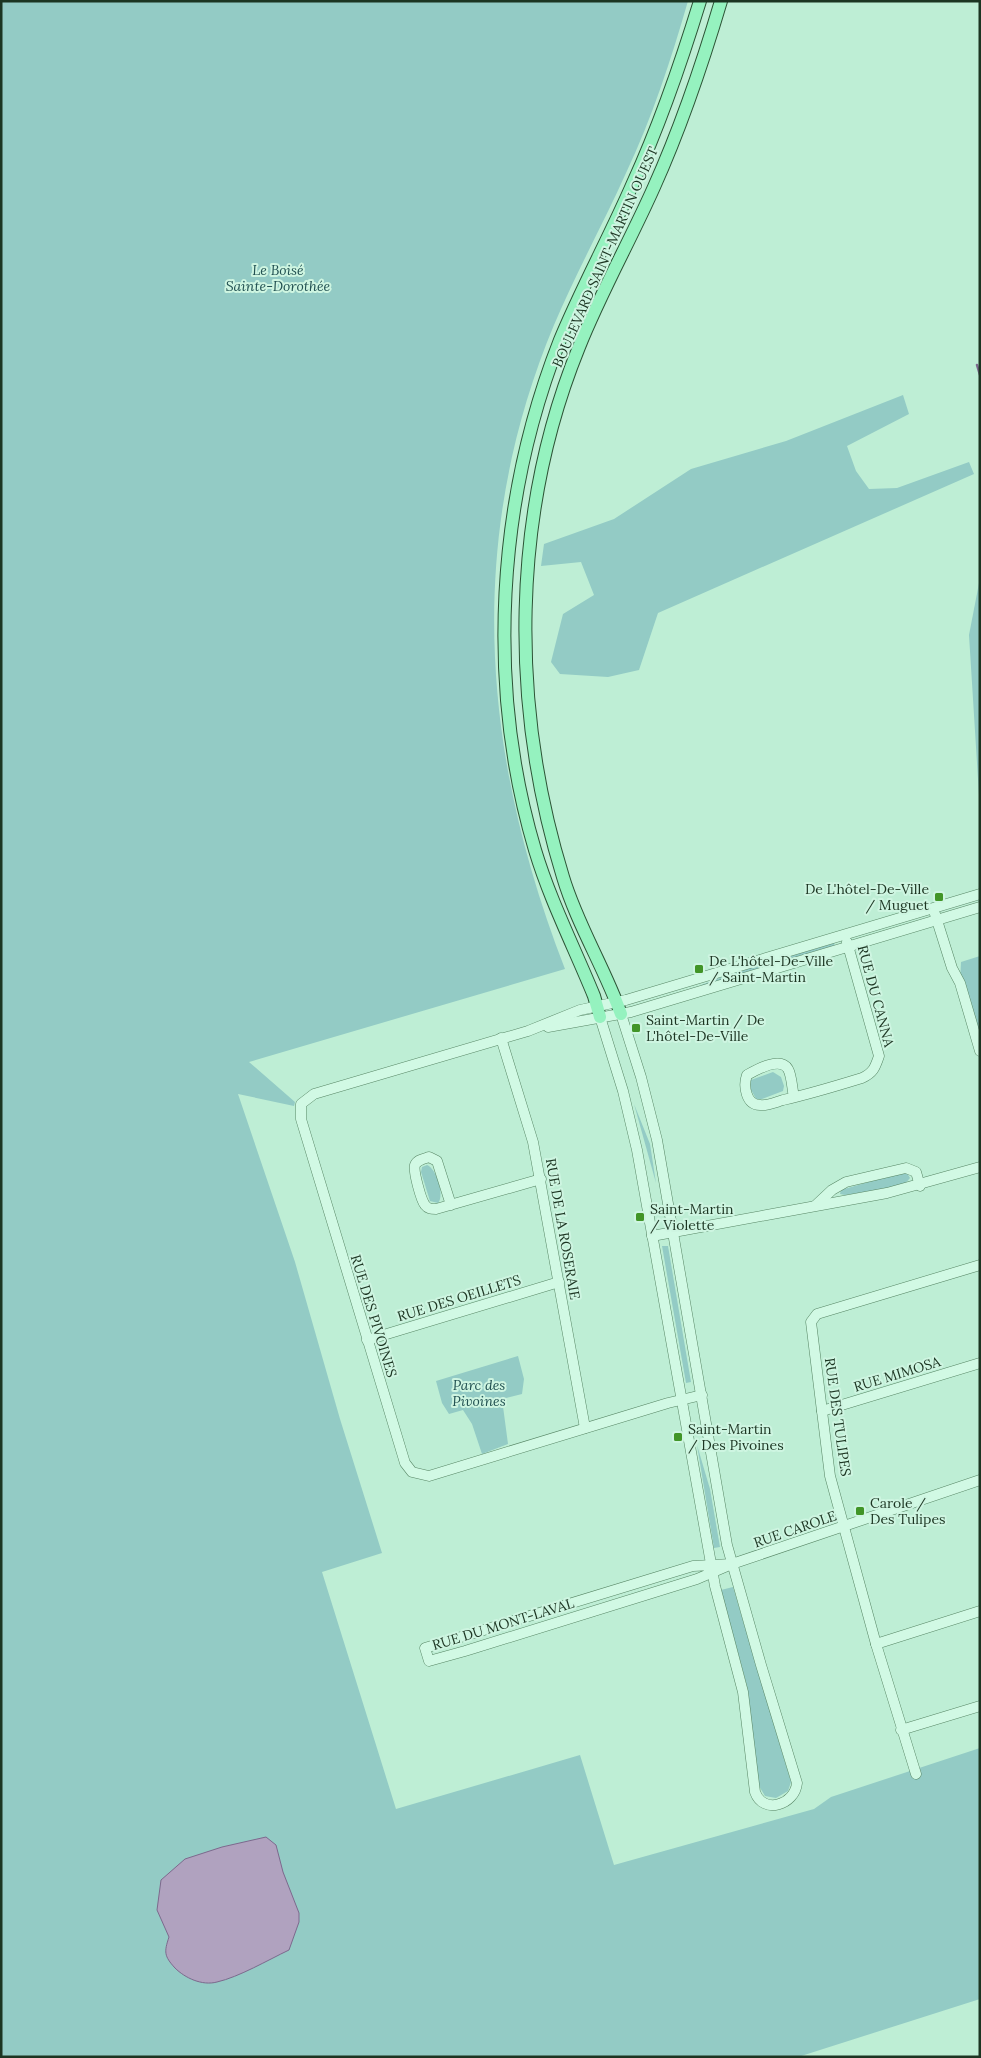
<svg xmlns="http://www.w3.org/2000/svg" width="981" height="2058" viewBox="0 0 981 2058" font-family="Lora,serif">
	<rect width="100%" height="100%" fill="#beeed5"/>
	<!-- green -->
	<g fill="#93cbc5">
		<path d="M1,1H688C671,60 652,118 626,173C603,224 576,273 554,325C464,540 482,756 565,969L249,1062L295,1102L294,1106L238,1094L295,1262L340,1419L382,1553L322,1572L396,1809L580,1755L614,1865L814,1809L831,1797L980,1748V1999L798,2057H1Z"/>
		<path d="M903,395L909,414L847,446L856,471L869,489L897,488L969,462L974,474L658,613L639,670L608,677L560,674L551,662L563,614L594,595L581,562L541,566L544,544L614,519L691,469L786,441Z"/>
		<path d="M980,578V811L969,635Z"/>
		<path d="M834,942L835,947L701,987V985L748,967Z"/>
		<path d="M980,956V1051L960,983L961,962Z"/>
		<path d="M773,1072L781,1077L784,1086L783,1091L762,1099H756L749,1086L751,1080Z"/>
		<path d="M634,1104L650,1144L656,1183Z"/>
		<path d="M427,1165C436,1168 445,1195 438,1203L430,1201L421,1172L422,1167Z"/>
		<path d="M903,1172L907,1173L910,1178L903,1186L845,1195L840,1194L841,1190Z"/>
		<path d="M662,1246H668L691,1382L686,1383Z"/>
		<path d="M518,1356L524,1379L522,1394L502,1399L508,1444L482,1454L472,1424L463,1410L449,1414L442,1403L436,1381Z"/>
		<path d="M697,1445L710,1489L720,1547L714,1548Z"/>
		<path d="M733,1587L791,1782L788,1791L776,1798L765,1796L759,1786L747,1686L721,1590Z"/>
	</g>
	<!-- water -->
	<path fill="#b0a2bf" stroke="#7c698d" d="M266,1837L276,1845L283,1872L299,1913V1922L289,1950C268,1960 239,1977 217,1982C202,1986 185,1978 175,1968C164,1956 164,1952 169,1937L157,1910L161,1880L185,1859L222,1847Z"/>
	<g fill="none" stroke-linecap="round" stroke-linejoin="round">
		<!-- stream -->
		<path stroke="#7c698d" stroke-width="2.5" d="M977,365L980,375"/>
		<!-- minor casing -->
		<g stroke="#578665" stroke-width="11">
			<g id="minor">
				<path d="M935,914L952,968L960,983L980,1051"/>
				<path d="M600,1017L623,1091L637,1150L715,1586L743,1692L755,1792C763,1815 795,1805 797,1783L761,1665L727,1545L657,1140L641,1077L621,1014"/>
				<path d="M548,1027L631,1012L980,907"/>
				<path d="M501,1038L533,1142L585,1428"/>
				<path d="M794,1097C792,1089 792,1076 788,1069C780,1056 756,1070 747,1075C743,1086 746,1105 760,1105C767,1106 776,1102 783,1100C810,1094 836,1086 862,1078C873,1073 875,1068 879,1056L847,942"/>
				<path d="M451,1205L437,1161L429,1157C423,1159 417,1160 415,1165C413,1171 421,1200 425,1205C428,1209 431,1209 436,1209L541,1179"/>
				<path d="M816,1205L832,1190L846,1182L906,1168L916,1172L920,1186"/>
				<path d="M652,1236L887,1193L980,1167"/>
				<path d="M367,1340L559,1282"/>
				<path d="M702,1395L668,1403L429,1476L412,1472L405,1463L301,1119V1104L314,1094L528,1031L580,1010L626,1000L980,894"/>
				<path d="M822,1411L980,1363"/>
				<path d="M732,1564L693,1566L425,1648L429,1661L465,1651L697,1579L732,1564L980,1480"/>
				<path d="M876,1644L980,1611"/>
				<path d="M901,1730L980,1706"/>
				<path d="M916,1774L876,1644L830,1476L811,1322L817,1314L980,1265"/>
			</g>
		</g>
		<!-- major casing -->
		<g stroke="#2c5335" stroke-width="14">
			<g id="major">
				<path d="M621,1014C604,967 577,924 563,877C510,705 511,514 579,347C601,292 630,241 654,187C681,127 702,65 721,1"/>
				<path d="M600,1017L594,996C574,947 550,900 535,850C486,685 497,500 560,340C582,287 610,236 633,183C660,124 681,63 700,1"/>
			</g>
		</g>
		<!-- minor -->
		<use href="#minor" stroke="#d1f9e4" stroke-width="10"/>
		<!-- major -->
		<use href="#major" stroke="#95f2bf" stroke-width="12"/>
	</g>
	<!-- markers -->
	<g fill="#419527" stroke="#cef5e1" stroke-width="2">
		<rect x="934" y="892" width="10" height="10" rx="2.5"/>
		<rect x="694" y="964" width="10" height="10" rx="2.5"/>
		<rect x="631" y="1023" width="10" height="10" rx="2.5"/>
		<rect x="635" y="1212" width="10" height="10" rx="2.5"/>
		<rect x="673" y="1432" width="10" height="10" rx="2.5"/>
		<rect x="855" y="1506" width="10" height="10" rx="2.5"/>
	</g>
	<g text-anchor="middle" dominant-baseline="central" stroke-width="4" stroke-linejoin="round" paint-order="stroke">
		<!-- street labels -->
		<g font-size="14" fill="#1c3522" stroke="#cef5e1">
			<text transform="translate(605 257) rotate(-66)">BOULEVARD SAINT-MARTIN OUEST</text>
			<text transform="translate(876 996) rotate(75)">RUE DU CANNA</text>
			<text transform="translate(563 1229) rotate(80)">RUE DE LA ROSERAIE</text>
			<text transform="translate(459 1298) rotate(-17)">RUE DES OEILLETS</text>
			<text transform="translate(374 1316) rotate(73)">RUE DES PIVOINES</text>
			<text transform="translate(897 1374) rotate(-17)">RUE MIMOSA</text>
			<text transform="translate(838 1417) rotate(82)">RUE DES TULIPES</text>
			<text transform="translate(795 1529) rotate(-19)">RUE CAROLE</text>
			<text transform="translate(503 1624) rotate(-17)">RUE DU MONT-LAVAL</text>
		</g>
		<!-- park labels -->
		<g font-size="14" font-style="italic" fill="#225152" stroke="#cef5e1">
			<text x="278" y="270">Le Boisé<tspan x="278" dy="16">Sainte-Dorothée</tspan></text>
			<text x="479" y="1385">Parc des<tspan x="479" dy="16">Pivoines</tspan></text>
		</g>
		<!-- poi labels -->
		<g font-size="14" fill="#1c3522" stroke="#cef5e1" text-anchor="start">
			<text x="929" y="889" text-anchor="end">De L'hôtel-De-Ville<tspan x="929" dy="16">/ Muguet</tspan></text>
			<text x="709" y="961">De L'hôtel-De-Ville<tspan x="709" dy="16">/ Saint-Martin</tspan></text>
			<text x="646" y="1020">Saint-Martin / De<tspan x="646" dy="16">L'hôtel-De-Ville</tspan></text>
			<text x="650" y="1209">Saint-Martin<tspan x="650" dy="16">/ Violette</tspan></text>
			<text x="688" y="1429">Saint-Martin<tspan x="688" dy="16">/ Des Pivoines</tspan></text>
			<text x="870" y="1503">Carole /<tspan x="870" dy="16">Des Tulipes</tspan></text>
		</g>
	</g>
	<!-- border -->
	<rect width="981" height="2058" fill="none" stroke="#1c3522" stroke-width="5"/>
</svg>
